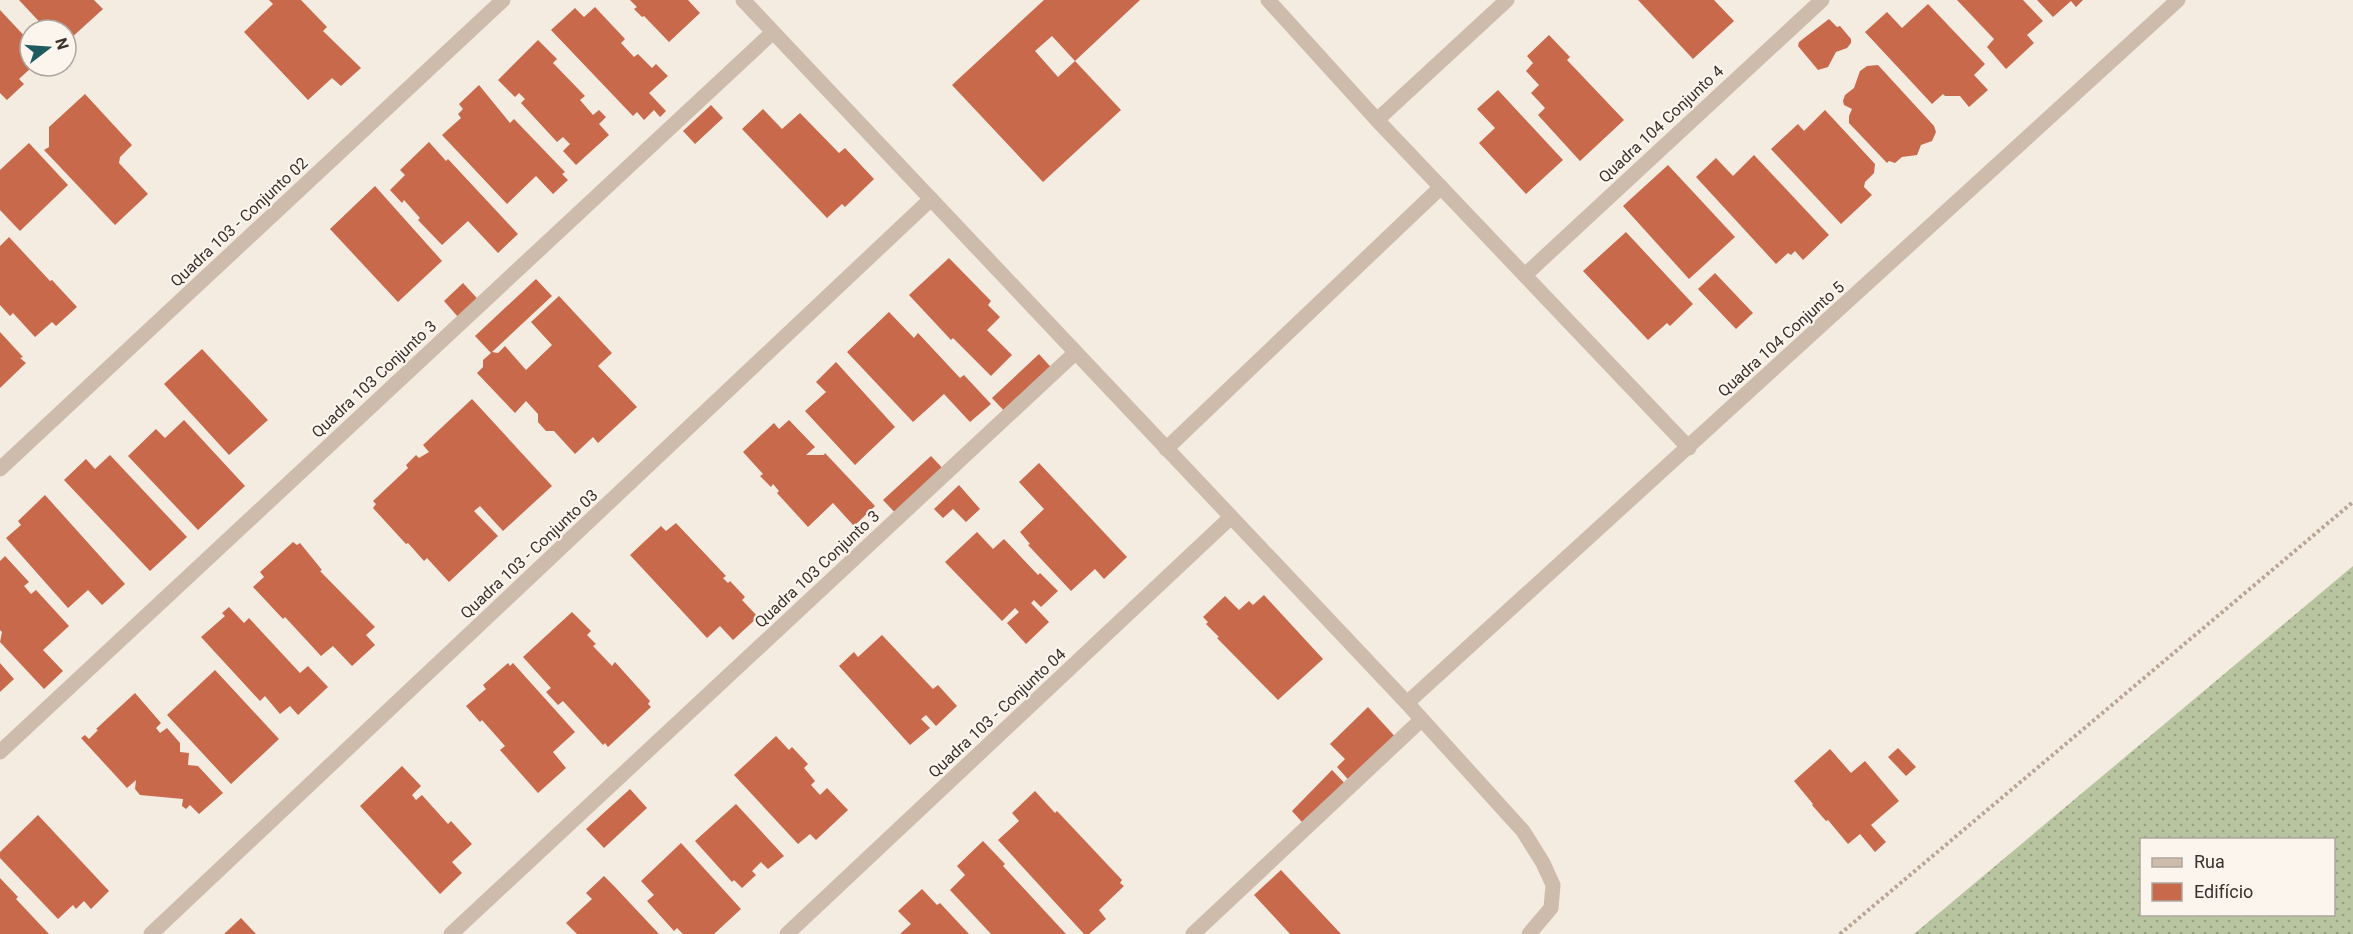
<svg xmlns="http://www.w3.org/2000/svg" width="2353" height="934" viewBox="0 0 2353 934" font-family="Roboto,sans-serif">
	<defs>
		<pattern id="grass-dots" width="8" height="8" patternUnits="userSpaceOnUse" patternTransform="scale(1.5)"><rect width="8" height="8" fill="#b8c4a0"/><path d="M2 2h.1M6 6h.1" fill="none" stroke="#97a083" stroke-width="1.8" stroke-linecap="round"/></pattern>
	</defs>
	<rect width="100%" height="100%" fill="#f4ebe1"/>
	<!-- grass -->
	<path fill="url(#grass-dots)" fill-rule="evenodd" d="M2353,566V934H1914ZM2142,840H2334V914H2142Z"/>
	<!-- building -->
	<g fill="#c8694b">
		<path d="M19,0H94L103,9L70,39L66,35V30H61L54,22L47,30Z"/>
		<path d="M269,0H301L327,27L323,31L361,68L341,86L332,78L308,100L244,32L273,4Z"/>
		<path d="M630,0H688L700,13L669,42L644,16L642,17L634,9L637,7Z"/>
		<path d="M1044,0H1140L1075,61L1052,36L1035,51L1058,77L1075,61L1121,110L1043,182L952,85Z"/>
		<path d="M1638,0H1714L1734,21L1693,59Z"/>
		<path d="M1957,0H2023L2043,21L2027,35L2034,43L2006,69L1987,47L1994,39Z"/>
		<path d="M2037,0H2083L2076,7L2071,1L2053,17Z"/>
		<path d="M1928,4L1985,64L1974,75L1988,90L1969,107L1960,96H1945L1943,94L1932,104L1865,32L1887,12L1902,28Z"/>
		<path d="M595,7L625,39L621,43L634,57L638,54L652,68L656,64L668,76L649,93L666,111L660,117L654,110L644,120L637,112L633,116L551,30L575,8L584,17Z"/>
		<path d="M0,10L30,42V66H33L19,79L24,84L7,100L0,93Z"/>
		<path d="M1829,19L1837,27L1840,26L1851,39V43L1847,48L1836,52L1828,67L1818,70L1798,46L1799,42Z"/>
		<path d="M1549,35L1570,57L1567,60L1624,120L1580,161L1538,115L1545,108L1531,93L1539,85L1526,71L1533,63L1527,56Z"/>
		<path d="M538,40L557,59L553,63L585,96L580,100L593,115L599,110L606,117L599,124L609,135L576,165L563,151L570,144L563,137L557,142L521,103L525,99L519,93L515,97L498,80Z"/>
		<path d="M1878,65L1934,126L1936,132L1932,141L1921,145L1917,155L1902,157L1895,163L1889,161L1887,163L1849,123V116L1852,109L1844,105L1843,101L1845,95L1854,88L1860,71L1867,66Z"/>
		<path d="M479,85L510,123L514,119L565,172L562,174L568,180L553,194L536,176L507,204L442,135L461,118L458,114L463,109L459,104Z"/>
		<path d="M1498,90L1563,160L1526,194L1479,143L1495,128L1477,109Z"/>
		<path d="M85,94L132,145L120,157L119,163L148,194L115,225L44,150L49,147V127Z"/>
		<path d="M711,105L723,118L695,144L683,131Z"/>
		<path d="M763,109L782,129L800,113L839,153L845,148L874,179L845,207L842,204L827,218L742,129Z"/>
		<path d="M1825,110L1875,164L1874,173L1865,182L1864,187L1872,195L1841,224L1771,149L1798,124L1804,131Z"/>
		<path d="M429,142L446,161L448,159L518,234L498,253L468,221L442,245L418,220L420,218L404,200L402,203L390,190L405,175L400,170Z"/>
		<path d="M29,143L68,185L20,231L0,210V170Z"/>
		<path d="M1754,155L1829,235L1803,260L1795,251L1791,255L1788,253L1776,264L1696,177L1716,158L1733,176Z"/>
		<path d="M1668,165L1735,237L1689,279L1623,206Z"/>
		<path d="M375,186L442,261L398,302L330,229Z"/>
		<path d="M1626,232L1693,304L1670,326L1667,323L1648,340L1583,271Z"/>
		<path d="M9,237L50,281L52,280L77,307L56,326L52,322L35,337L13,313L10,316L0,305V246Z"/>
		<path d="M949,258L991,301L988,305L1000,317L987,330L1012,355L991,376L953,338L951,340L909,295Z"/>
		<path d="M1715,273L1753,313L1736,329L1698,289Z"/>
		<path d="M536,279L552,296L492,352L498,353L505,346L526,370L552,345L531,322L559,296L612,353L598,366L637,407L598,443L593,437L575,454L554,431H546L538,422V414L526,401L515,413L477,373L483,367V360L491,353L475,336Z"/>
		<path d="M463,283L486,308L466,326L444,301Z"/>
		<path d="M889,312L914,338L918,333L960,378L964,375L991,404L970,422L944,394L913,422L847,352Z"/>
		<path d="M0,332L23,357L20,358L26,363L0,388Z"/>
		<path d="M202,349L268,420L229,455L164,384Z"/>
		<path d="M1039,354L1057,374L1010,417L992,398Z"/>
		<path d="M836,362L895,427L855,465L805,411L826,392L816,382Z"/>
		<path d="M472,399L552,486L503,531L480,506L474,511L498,536L449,582L427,558L424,561L408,543L406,544L373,508L376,504L373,501L408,468L406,465L416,455L419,458L429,452L423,445Z"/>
		<path d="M184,420L245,486L198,530L128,456L156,429L165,438Z"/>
		<path d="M789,420L815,447L806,455H824L825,453L875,506L854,526L833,503L808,527L777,493L779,491L773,484L771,487L760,476L763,474L743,452L774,423L779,429Z"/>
		<path d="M110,455L187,537L150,571L64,480L86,459L95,469Z"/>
		<path d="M931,456L950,476L902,520L883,500Z"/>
		<path d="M1039,463L1127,557L1104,579L1095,569L1071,591L1028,545L1030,544L1020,532L1044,509L1019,482Z"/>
		<path d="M959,485L980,509L966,522L953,509L943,518L934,509Z"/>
		<path d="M45,495L125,584L102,605L88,590L68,608L6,538L21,525L18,521Z"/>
		<path d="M676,523L726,576L723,578L728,583L730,581L745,597L742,600L758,617L733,640L720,626L707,638L630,555L661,526L666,531Z"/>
		<path d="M977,532L993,549L1004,539L1038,575L1040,573L1058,591L1041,607L1034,600L1031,603L1049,622L1026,644L1007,623L1019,612L1015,608L1002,621L945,562Z"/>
		<path d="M293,542L297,545L300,543L322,570L320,571L375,627L366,635L375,645L352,666L333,646L321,656L285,617L283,619L253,587L264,577L260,572Z"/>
		<path d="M5,556L29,582L24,586L31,594L36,590L69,626L43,650L63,671L44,689L0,642L2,632L0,630V561Z"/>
		<path d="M1264,595L1323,659L1278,700L1217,638L1219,637L1206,624L1208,622L1203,617L1225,596L1239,610L1249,601L1253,605Z"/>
		<path d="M229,607L244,623L249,618L300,673L308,666L328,687L298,715L290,706L280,714L265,696L260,701L201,637L225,616L222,613Z"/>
		<path d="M572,612L591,631L587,635L596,644L593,646L612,666L615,662L650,701L648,704L651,707L608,747L605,743L603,745L563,701L558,705L546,692L551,688L523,657Z"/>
		<path d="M882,635L933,689L938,685L957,706L936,726L926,715L921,719L930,728L910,745L839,666L854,652L858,657Z"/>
		<path d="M0,663L14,679L0,692Z"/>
		<path d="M508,663L510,666L513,663L575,732L553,752L566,768L538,793L500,750L505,746L482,720L480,722L466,706L486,689L483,685Z"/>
		<path d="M215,670L279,739L231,784L167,715Z"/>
		<path d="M135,693L161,723L156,728L160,733L167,728L180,743V752L189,753L188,765L198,766L223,793L199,814L190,805L186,809L182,806L183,799L140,795L135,789L136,780L127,788L81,738L85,735L89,739L98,730L96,729Z"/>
		<path d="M1368,707L1400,742L1354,786L1337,767L1345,759L1330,744Z"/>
		<path d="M776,736L789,750L792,747L808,764L804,768L815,781L811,785L820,795L827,788L848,810L816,840L810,834L798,844L734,775Z"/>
		<path d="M1898,748L1916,767L1906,776L1888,757Z"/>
		<path d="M1830,749L1851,773L1865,761L1899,801L1871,825L1886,842L1875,852L1860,834L1848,844L1828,820L1826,821L1812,805L1813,804L1794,781Z"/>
		<path d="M402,766L421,786L412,795L416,800L422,795L448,824L451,821L472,844L452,862L462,873L440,894L360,806Z"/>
		<path d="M1332,770L1353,792L1311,832L1292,811Z"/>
		<path d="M630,789L647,808L604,848L586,829Z"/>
		<path d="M1035,791L1055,813L1057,811L1122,880L1120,883L1124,886L1099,910L1106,919L1089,934H1084L998,840L1019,821L1012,813Z"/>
		<path d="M736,804L784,856L768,869L761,862L752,871L756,875L742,888L734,880L732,882L695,841Z"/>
		<path d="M38,815L109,891L91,909L84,901L76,909L73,905L58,919L0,858V852Z"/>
		<path d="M983,841L1005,864L1003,866L1066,934H991L950,890L965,875L957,866Z"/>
		<path d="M681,843L741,909L714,934H683L677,928L674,931L647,901L654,895L641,881Z"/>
		<path d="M1281,870L1341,934H1290L1254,895Z"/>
		<path d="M604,876L615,887L659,934H577L566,923L592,899L586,893Z"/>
		<path d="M0,878L18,897L16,899L49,934H0Z"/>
		<path d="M922,889L937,905L940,903L969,934H900L911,924L898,911Z"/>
		<path d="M241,918L256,934H224Z"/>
	</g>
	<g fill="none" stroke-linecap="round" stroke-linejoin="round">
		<!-- path -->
		<path stroke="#b9a596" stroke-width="4" stroke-dasharray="3 3" stroke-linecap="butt" d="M1840,934L2353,502"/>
		<!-- street -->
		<g stroke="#cdbbac" stroke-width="15">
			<path d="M743,0L1407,703L1523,831L1543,863L1553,885L1551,908L1529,934"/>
			<path d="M1268,0L1377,120L1689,448"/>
			<path d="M1377,120L1507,0"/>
			<path d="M1525,275L1822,0"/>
			<path d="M1166,449L1441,187"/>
			<path d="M0,469L503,0"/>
			<path d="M1407,703L2178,0"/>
			<path d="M0,752L773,32"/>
			<path d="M151,934L931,199"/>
			<path d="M451,934L1075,353"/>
			<path d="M787,934L1230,518"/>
			<path d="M1193,934L1421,720"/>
		</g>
	</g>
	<g text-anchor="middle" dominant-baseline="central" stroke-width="4.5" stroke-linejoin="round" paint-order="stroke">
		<!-- street labels -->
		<g font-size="16" fill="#3b302b" stroke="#fbf5ee">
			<text transform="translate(1661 124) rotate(-43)">Quadra 104 Conjunto 4</text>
			<text transform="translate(239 222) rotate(-43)">Quadra 103 - Conjunto 02</text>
			<text transform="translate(1781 339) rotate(-42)">Quadra 104 Conjunto 5</text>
			<text transform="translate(374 379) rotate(-43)">Quadra 103 Conjunto 3</text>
			<text transform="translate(529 554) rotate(-43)">Quadra 103 - Conjunto 03</text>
			<text transform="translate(817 569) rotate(-43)">Quadra 103 Conjunto 3</text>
			<text transform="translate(997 713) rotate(-43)">Quadra 103 - Conjunto 04</text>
		</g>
	</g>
	<!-- legend -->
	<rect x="2140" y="838" width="195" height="78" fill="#fbf5ee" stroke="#aea6a0" stroke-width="1.5"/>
	<rect x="2152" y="858" width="30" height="9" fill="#cdbbac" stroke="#aea6a0" stroke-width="1.5"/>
	<text x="2194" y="868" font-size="18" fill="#3b302b">Rua</text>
	<rect x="2152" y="883" width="30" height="18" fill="#c8694b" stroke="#aea6a0" stroke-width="1.5"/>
	<text x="2194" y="898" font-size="18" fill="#3b302b">Edifício</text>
	<!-- north arrow -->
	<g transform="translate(48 48) rotate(73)"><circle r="28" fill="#fbf5ee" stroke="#aea6a0" stroke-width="1.5"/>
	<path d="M0-4.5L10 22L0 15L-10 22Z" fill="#1f5a5e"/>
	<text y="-9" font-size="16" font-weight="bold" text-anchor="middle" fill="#3b302b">N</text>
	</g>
</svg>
